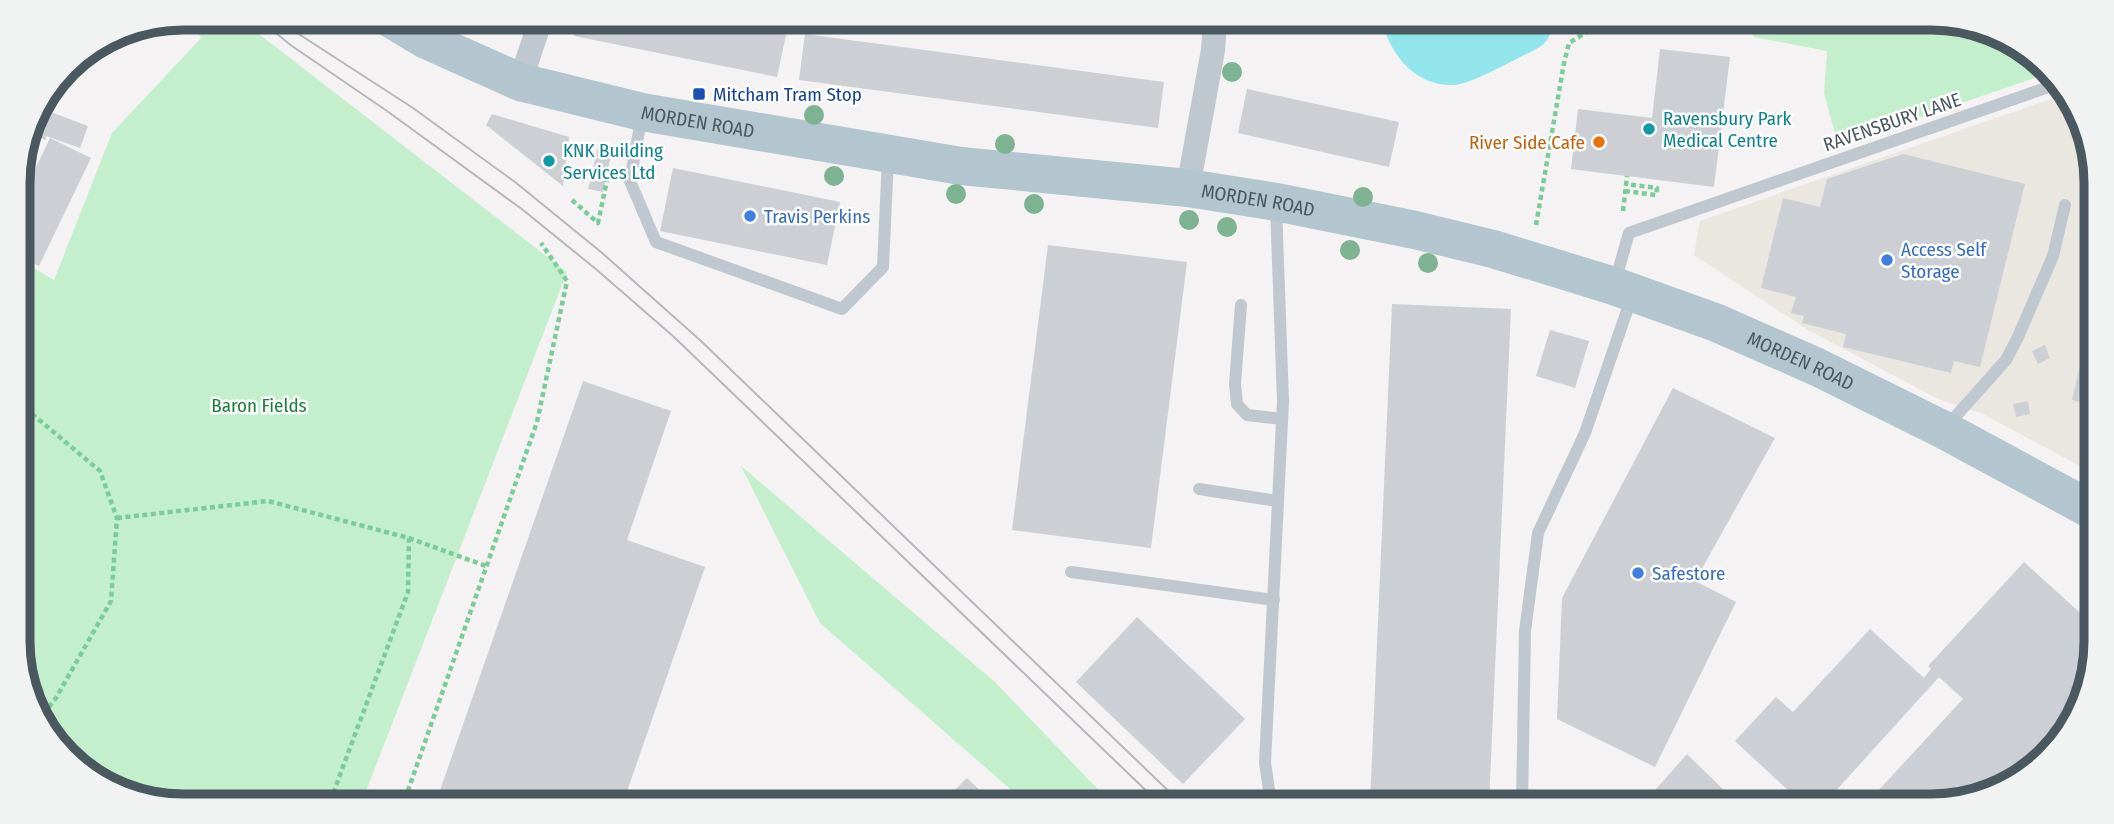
<svg xmlns="http://www.w3.org/2000/svg" width="2114" height="824" viewBox="0 0 2114 824" font-family="'Fira Sans Condensed',sans-serif">
	<rect width="100%" height="100%" fill="#f4f2f2"/>
	<!-- commercial -->
	<path fill="#eae6e0" d="M2065,94L2095,161L2091,472L1983,414L1940,400L1808,330L1694,255L1700,221Z"/>
	<!-- green -->
	<g fill="#c3efcd">
		<path d="M190,18H238L567,272L363,799L129,798L58,750L21,673L18,259L54,280L112,133L201,38Z"/>
		<path d="M1401,24H1548L1456,67L1432,64L1402,55Z"/>
		<path d="M1748,25L1985,26L2052,72L1838,145L1824,93L1827,51L1754,37Z"/>
		<path d="M741,466L995,682L1110,802H1025L820,623Z"/>
	</g>
	<g fill="none" stroke-linecap="round" stroke-linejoin="round">
		<!-- river -->
		<path stroke="#92e5ea" stroke-width="56" d="M1412,24C1419,41 1431,57 1452,57C1462,57 1510,30 1524,24"/>
	</g>
	<!-- building -->
	<g fill="#ccd0d4">
		<path d="M577,19L713,20L786,35L777,77L574,36Z"/>
		<path d="M1266,23H1308L1307,33L1266,30Z"/>
		<path d="M805,34L1164,82L1158,128L799,80Z"/>
		<path d="M1660,49L1730,57L1714,187L1571,169L1578,109L1652,118Z"/>
		<path d="M1247,89L1399,122L1389,167L1238,133Z"/>
		<path d="M37,107L88,126L80,148L46,136V140L28,133Z"/>
		<path d="M492,114L569,137L563,186L486,125Z"/>
		<path d="M50,138L91,158L39,266L18,256V205Z"/>
		<path d="M599,143L613,146L603,192L588,189Z"/>
		<path d="M1903,154L2025,184L1980,367L1954,361L1951,373L1843,347L1846,334L1802,323L1804,316L1791,313L1796,297L1761,288L1783,198L1820,207L1827,179Z"/>
		<path d="M673,168L840,202L827,265L660,231Z"/>
		<path d="M1048,245L1187,262L1151,548L1012,530Z"/>
		<path d="M1392,304L1511,309L1489,804L1370,803Z"/>
		<path d="M2092,316L2093,317L2092,405L2072,400Z"/>
		<path d="M1550,330L1589,341L1575,388L1536,376Z"/>
		<path d="M2045,345L2050,358L2038,364L2032,351Z"/>
		<path d="M583,381L671,411L627,540L705,567L624,800L437,799Z"/>
		<path d="M1673,388L1775,438L1695,581L1736,602L1655,767L1557,719L1562,598Z"/>
		<path d="M2028,401L2030,414L2016,417L2013,404Z"/>
		<path d="M2024,562L2089,621L2088,695L2032,773L1942,806H1864L1963,699L1939,677L1822,806H1805L1735,741L1776,697L1793,712L1870,629L1924,678L1931,669L1928,666Z"/>
		<path d="M1137,617L1245,719L1183,784L1076,682Z"/>
		<path d="M1687,754L1739,805H1642Z"/>
		<path d="M967,778L992,802L944,801Z"/>
	</g>
	<g fill="none" stroke-linecap="round" stroke-linejoin="round">
		<!-- path -->
		<g stroke="#7ccc99" stroke-width="4.5" stroke-dasharray="5 3.5" stroke-linecap="butt">
			<path d="M1625,191L1656,195L1657,188L1626,184"/>
			<path d="M572,200L598,223L607,180"/>
			<path d="M1623,211L1627,176"/>
			<path d="M1536,225L1564,63L1569,43L1595,27V24"/>
			<path d="M19,403L100,471L117,518L111,601L56,698L42,716"/>
			<path d="M117,518L268,501L409,538L408,592L331,799"/>
			<path d="M409,538L486,566"/>
			<path d="M405,799L537,422L567,281L541,243"/>
		</g>
		<!-- service -->
		<g stroke="#bec8ce" stroke-width="12">
			<path d="M642,115L630,181L656,242L842,309L883,267L888,157"/>
			<path d="M1615,282L1629,233L2060,83"/>
			<path d="M1241,305L1235,384L1237,404L1247,415L1282,419"/>
			<path d="M1946,427L2006,360L2018,337L2053,256L2065,205"/>
			<path d="M1199,489L1278,501"/>
			<path d="M1071,572L1274,600"/>
			<path d="M1271,803L1265,763L1283,401L1276,206"/>
			<path d="M1522,804L1525,631L1538,533L1585,433L1632,296"/>
		</g>
		<!-- minor -->
		<g stroke="#bec8ce" stroke-width="24">
			<path d="M520,82L541,19"/>
			<path d="M1188,188L1213,50L1215,23"/>
		</g>
		<!-- primary -->
		<path stroke="#b3c5cf" stroke-width="38" id="s1" d="M391,19L426,40L520,82L642,112L961,166L1188,188L1276,202L1415,230L1493,249L1614,286L1717,323L1817,367L1944,430L2090,509"/>
		<!-- tram -->
		<g stroke="#b4b8bc" stroke-width="2">
			<path d="M257,18L292,46L387,111L523,210L597,270L674,337L1158,802"/>
			<path d="M274,18L413,108L515,182L601,252L701,341L1181,803"/>
		</g>
	</g>
	<!-- trees -->
	<g fill="#7db390">
		<circle cx="1232" cy="72" r="10"/>
		<circle cx="814" cy="115" r="10"/>
		<circle cx="1005" cy="144" r="10"/>
		<circle cx="834" cy="176" r="10"/>
		<circle cx="956" cy="194" r="10"/>
		<circle cx="1363" cy="197" r="10"/>
		<circle cx="1034" cy="204" r="10"/>
		<circle cx="1189" cy="220" r="10"/>
		<circle cx="1227" cy="227" r="10"/>
		<circle cx="1350" cy="250" r="10"/>
		<circle cx="1428" cy="263" r="10"/>
	</g>
	<!-- markers -->
	<rect fill="#1a4fb4" stroke="#fff" stroke-width="2.5" x="692" y="87" width="14" height="14" rx="3.5"/>
	<g fill="#0f9aa8" stroke="#fff" stroke-width="2.5">
		<circle cx="1649" cy="129" r="7"/>
		<circle cx="549" cy="161" r="7"/>
	</g>
	<circle fill="#e8710a" stroke="#fff" stroke-width="2.5" cx="1599" cy="142" r="7"/>
	<g fill="#3f7fe0" stroke="#fff" stroke-width="2.5">
		<circle cx="750" cy="216" r="7"/>
		<circle cx="1887" cy="260" r="7"/>
		<circle cx="1638" cy="573" r="7"/>
	</g>
	<g text-anchor="middle" dominant-baseline="central" stroke-width="5" stroke-linejoin="round" paint-order="stroke">
		<!-- transit labels -->
		<g font-size="19" fill="#164399" stroke="#fff" text-anchor="start">
			<text x="713" y="94">Mitcham Tram Stop</text>
		</g>
		<!-- culture labels -->
		<g font-size="19" fill="#0d838f" stroke="#fff" text-anchor="start">
			<text x="1663" y="118">Ravensbury Park<tspan x="1663" dy="22">Medical Centre</tspan></text>
			<text x="563" y="150">KNK Building<tspan x="563" dy="22">Services Ltd</tspan></text>
		</g>
		<!-- street labels -->
		<g font-size="19" fill="#4a585f" stroke="#fff">
			<text stroke="none"><textPath href="#s1" startOffset="326">MORDEN ROAD</textPath></text>
			<text transform="translate(1892 122) rotate(-19)">RAVENSBURY LANE</text>
			<text stroke="none"><textPath href="#s1" startOffset="892">MORDEN ROAD</textPath></text>
			<text stroke="none"><textPath href="#s1" startOffset="1460">MORDEN ROAD</textPath></text>
		</g>
		<!-- food labels -->
		<g font-size="19" fill="#c56008" stroke="#fff" text-anchor="end">
			<text x="1585" y="142">River Side Cafe</text>
		</g>
		<!-- shop labels -->
		<g font-size="19" fill="#366cbe" stroke="#fff" text-anchor="start">
			<text x="764" y="216">Travis Perkins</text>
			<text x="1901" y="249">Access Self<tspan x="1901" dy="22">Storage</tspan></text>
			<text x="1652" y="573">Safestore</text>
		</g>
		<!-- park labels -->
		<g font-size="19" fill="#1b803f" stroke="#fff">
			<text x="259" y="405">Baron Fields</text>
		</g>
	</g>
	<!-- crop -->
	<path d="M0 0H2114V824H0ZM183 30H1931A153 153 0 0 1 2084 183V641A153 153 0 0 1 1931 794H183A153 153 0 0 1 30 641V183A153 153 0 0 1 183 30Z" fill="#f1f2f2" fill-rule="evenodd"/>
	<path fill="none" stroke="#4a585f" stroke-width="9" d="M183 30H1931A153 153 0 0 1 2084 183V641A153 153 0 0 1 1931 794H183A153 153 0 0 1 30 641V183A153 153 0 0 1 183 30Z"/>
</svg>
